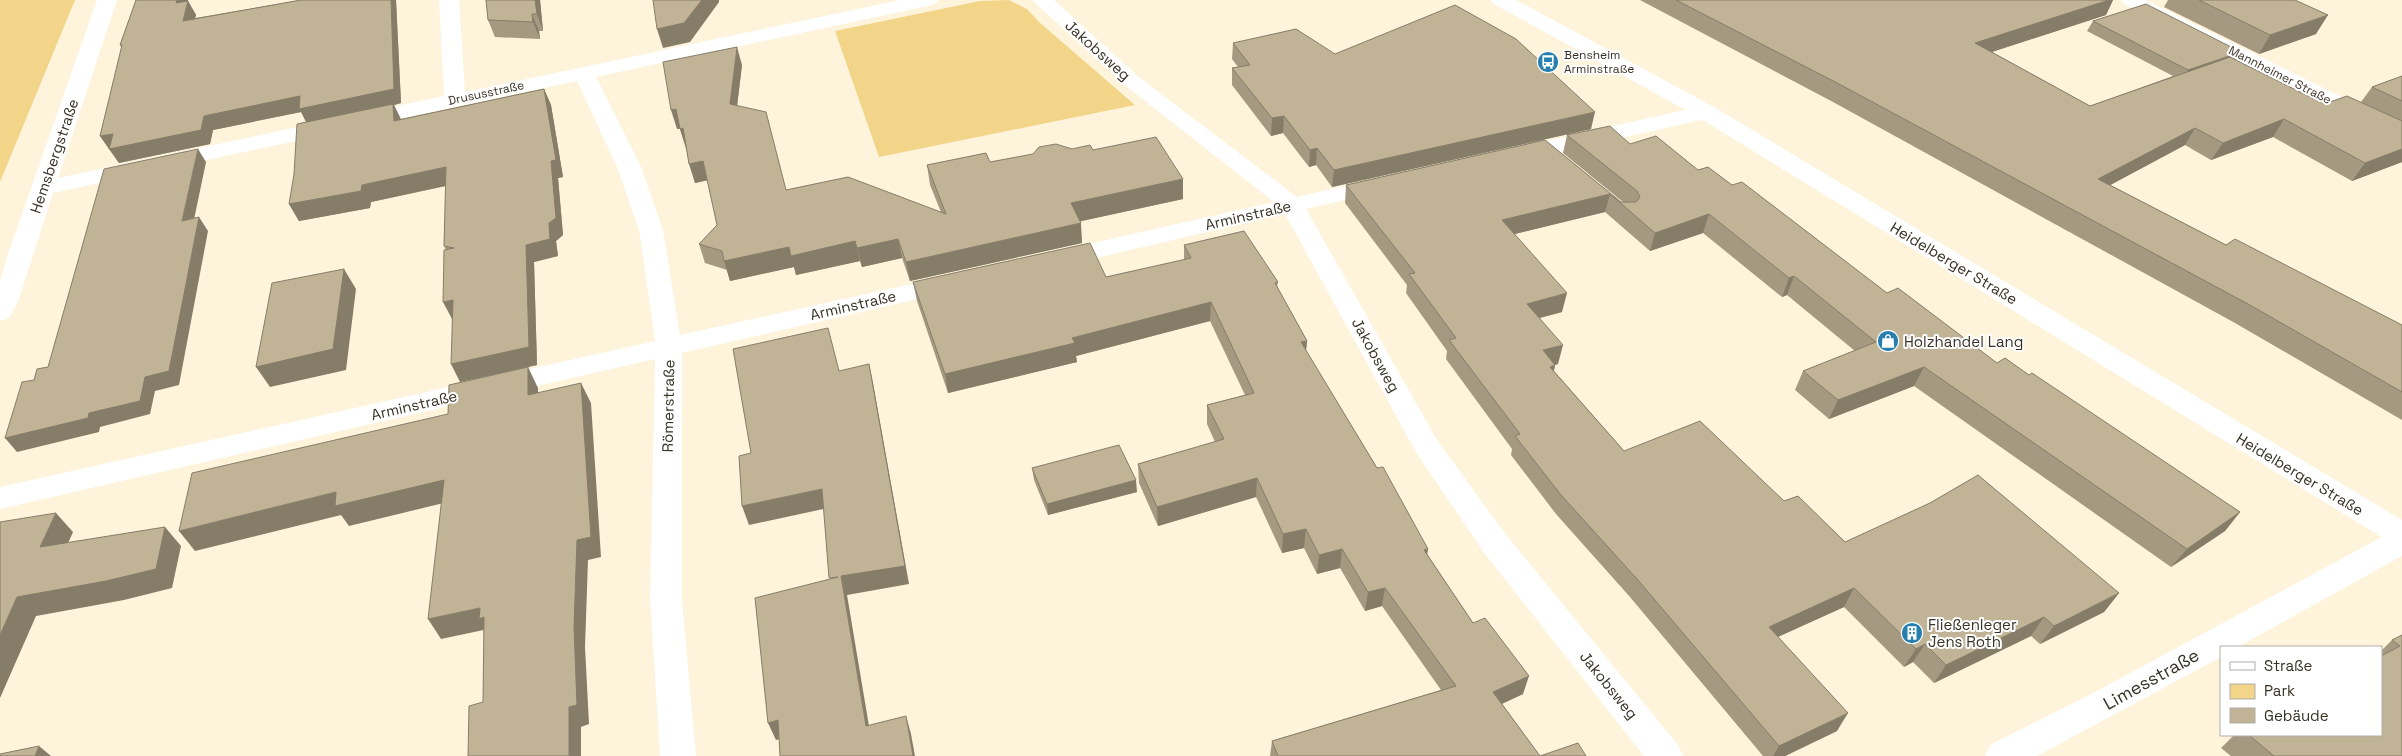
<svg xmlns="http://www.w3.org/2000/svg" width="2402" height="756" viewBox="0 0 2402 756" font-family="'Space Grotesk',sans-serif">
	<rect width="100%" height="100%" fill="#fef3db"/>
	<!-- green -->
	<g fill="#f3d58a">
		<path d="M0,0H75L0,182Z"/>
		<path d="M1009,0L1027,9L1039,22L1135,105L879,157L835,31L980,1Z"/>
	</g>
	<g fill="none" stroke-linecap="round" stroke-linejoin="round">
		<!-- street -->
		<g fill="#fff" fill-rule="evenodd">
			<path d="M97,0H117L58,178L444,96L439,0H459L465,92L900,0H938L935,4L928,6L596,77L641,167L663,230L680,335L952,275L961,277L965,283L961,289L952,291L682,353V600L696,756H660L650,600L655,359L0,509V487L655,341L639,230L617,167L577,81L53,193L18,302L9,318L0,321V281L9,251Z"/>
			<path d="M1032,0H1054L1140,78L1297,197L1381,178L1389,180L1393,185L1389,190L1306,209L1437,440L1507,536L1678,745L1683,756H1644L1485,554L1417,454L1285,214L1057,267L1048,265L1045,259L1048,253L1274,202L1126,86Z"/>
			<path d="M2121,0H2146L2402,127V143L2394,141L2124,4Z"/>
			<path d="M1706,105L1714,107L1717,112L1714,117L1516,162L1508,160L1505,155L1508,150L1516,148Z"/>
			<path d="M2402,529V556L2238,647H2221V657L2037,756H1985L1990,745L2095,692L2391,532Z"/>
		</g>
		<!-- secondary -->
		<path fill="#fff" fill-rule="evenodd" d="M1491,0H1516L1714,107L2402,520V547L2391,543L1698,117L1494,4Z"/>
	</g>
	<!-- wall -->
	<g fill="#a59a81">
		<path d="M136,0H188V1L196,15L195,18L301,0H396L401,103L394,105L401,119L544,89L551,105L563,177L558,178L563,235L556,241L558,256L534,262L537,365L460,382L452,319L446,250L444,246L446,186L371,202L370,208L299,221L289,204L306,122L301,112L213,130L210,144L119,163L100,136L122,48L120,45Z"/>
		<path d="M486,0H540L543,31H539L540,39L495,37L488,20Z"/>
		<path d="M1640,0H2113L2106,15L1992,52L2090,106L2173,76L2087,31L2093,21L2241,52L2236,60L2324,104L2361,102L2372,87L2402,76V162L2352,181L2273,137L2211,160L2185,145L2110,185L2226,245L2402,325V420L2235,323L1833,102Z"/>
		<path d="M2168,0H2295L2316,34L2259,54L2164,7Z"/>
		<path d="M1233,43L1335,54L1591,129L1332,187L1316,165L1309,167L1283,133L1271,136L1232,85V68L1238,67L1232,59Z"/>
		<path d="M742,65L737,106L786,190L941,212L930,185L927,165L990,162L1072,149L1093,150L1183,179V199L1080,221L1082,243L910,281L902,258L862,267L860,261L796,275L794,267L730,281L727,270L705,263L699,244L717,225L708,180L695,183L686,148L680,129H677Z"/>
		<path d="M1567,135L1630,144L1698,170L1732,185L1887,293L1997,363L2240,512L2225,531L2171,567L1914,386L1829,419L1795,390L1803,371L1855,351L1787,295L1782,297L1703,233L1650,251L1605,212L1515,234L1562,312L1540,318L1558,364L1555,365L1554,371L1624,451L1784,501L1845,542L2119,593L2104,612L2040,644L2031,636L1934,683L1913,662L1904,667L1844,607L1778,637L1837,731L1785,756H1763L1630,597L1556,514L1511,455L1512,449L1446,359L1447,351L1406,293L1407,285L1345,203L1346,185L1545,140L1621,202H1623L1563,153Z"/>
		<path d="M1184,245L1278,282L1277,287L1307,341L1306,351L1377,468L1428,549L1427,554L1473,623L1523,694L1502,704L1540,756H1586H1270L1272,741L1441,690L1382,606L1365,611L1340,568L1317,574L1304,548L1282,553L1256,497L1158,526L1139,483L1138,464L1215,442L1207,424V405L1245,395L1210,321L1076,356L1077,362L948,393L917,301L913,282L1106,277L1184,260Z"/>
		<path d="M1032,468L1137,492L1048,515L1034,480Z"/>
		<path d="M2402,635V756H2231L2221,748L2234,735H2381V651L2392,640Z"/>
	</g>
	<!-- shaded-wall -->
	<g fill="#867d69">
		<path d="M177,0H188L184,17L176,3Z"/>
		<path d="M391,0H396L401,103L394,105L401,120L307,123L301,112L213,130L210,144L119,163L100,136L204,116Z"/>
		<path d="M535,0H540L543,31L537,14Z"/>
		<path d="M702,0H719V2L690,42L663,48L657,29Z"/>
		<path d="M2109,0H2113L2106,15L1967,60L1975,43Z"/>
		<path d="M188,1L196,15L191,34L183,21Z"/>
		<path d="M532,14L539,31L540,39L533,22Z"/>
		<path d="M2328,15L2316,34L2259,54L2270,35Z"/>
		<path d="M737,47L742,65L735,123L730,104Z"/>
		<path d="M2241,52L2235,62L2182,81L2188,70Z"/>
		<path d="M544,89L551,105L563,177L558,178L563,235L556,241L558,256L534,262L537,365L460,382L451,364L526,245Z"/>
		<path d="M676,109L682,128L677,129L671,110Z"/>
		<path d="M1595,112L1591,129L1332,187L1334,170Z"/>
		<path d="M1284,116L1283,133L1271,136L1272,118Z"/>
		<path d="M2284,119L2273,137L2211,160L2223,143Z"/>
		<path d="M683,128L689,147L686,148L680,129Z"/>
		<path d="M2195,128L2185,145L2088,197L2098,179Z"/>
		<path d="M1317,148L1316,165L1309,167L1310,150Z"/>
		<path d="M198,149L206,162L191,234L182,221Z"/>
		<path d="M2402,149V162L2352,181L2365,163Z"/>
		<path d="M703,161L709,180L695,183L689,164Z"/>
		<path d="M446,167L454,184L371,202L370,208L299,221L289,204L362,185Z"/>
		<path d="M1183,179V199L1073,223L1071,203Z"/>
		<path d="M1610,194L1605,212L1498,238L1502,220Z"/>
		<path d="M1709,214L1703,233L1650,251L1655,233Z"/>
		<path d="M199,217L208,231L179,385L155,391L150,414L100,427L99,432L17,452L5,438L89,413L145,377Z"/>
		<path d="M1081,223L1082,243L910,281L906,262Z"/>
		<path d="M898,239L902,258L862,267L857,248Z"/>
		<path d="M855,241L860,261L796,275L794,267L730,281L724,261L789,247Z"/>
		<path d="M344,269L356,289L346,370L270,387L256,367Z"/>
		<path d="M1794,276L1787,295L1782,297L1789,278Z"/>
		<path d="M1567,293L1562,312L1523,322L1527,304Z"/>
		<path d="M453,300L462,317L452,319L443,302Z"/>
		<path d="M1211,302L1210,321L1076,356L1077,362L948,393L945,374L1072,338Z"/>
		<path d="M1307,341L1305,360L1301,342Z"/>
		<path d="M1563,345L1558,364L1538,369L1543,350Z"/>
		<path d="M869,364L873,383L909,584L847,595L872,744L866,726L841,576Z"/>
		<path d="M1555,365L1551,384L1550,367Z"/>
		<path d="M528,367L538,388V415L528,395Z"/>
		<path d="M1924,367L1914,386L1829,419L1838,400Z"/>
		<path d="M581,383L591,403L601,557L588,560L585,647L589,724L581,727V756H569V707Z"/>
		<path d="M1257,478L1256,497L1158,526L1157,507Z"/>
		<path d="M444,480L456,500L349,526L341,515L195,551L179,531L336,492Z"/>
		<path d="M1136,480L1137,492L1048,515L1047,504Z"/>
		<path d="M822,489L828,508L749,525L742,506Z"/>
		<path d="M2240,512L2225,531L2171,567L2187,549Z"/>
		<path d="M56,513L73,532L58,566L40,547Z"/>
		<path d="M165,527L181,546L172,588L124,600L36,616L0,698V635L17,597Z"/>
		<path d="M1306,529L1304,548L1282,553L1283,534Z"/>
		<path d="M1342,549L1340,568L1317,574L1319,555Z"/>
		<path d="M1428,549L1425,567L1424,550Z"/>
		<path d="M1385,588L1382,606L1365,611L1368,592Z"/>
		<path d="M1854,588L1844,607L1760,645L1769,627Z"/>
		<path d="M2119,593L2104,612L2040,644L2054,626Z"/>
		<path d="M480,608L493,628L441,639L428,619Z"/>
		<path d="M2044,617L2031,636L1934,683L1946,665Z"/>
		<path d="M1925,644L1913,662L1904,667L1916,649Z"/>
		<path d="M1529,676L1523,694L1488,710L1493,692Z"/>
		<path d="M1848,713L1837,731L1785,756H1773L1779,746Z"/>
		<path d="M906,716L911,734L915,756H913Z"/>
		<path d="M778,720L785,738L776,740L768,723Z"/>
		<path d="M39,746L51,756H35Z"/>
	</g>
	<!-- building -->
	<g fill="#c0b396" stroke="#867d69">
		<path d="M136,0H177L176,3L188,1L183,21L301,0H391L394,89L299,109L300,96L204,116L201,130L109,149L113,134L100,136L122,45H120Z"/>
		<path d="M486,0H535L537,14H532L533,22L488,20Z"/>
		<path d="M653,0H702L684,23L657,29Z"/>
		<path d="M1676,0H2109L1975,43L2090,106L2230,57L2324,104L2347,96L2402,121V149L2365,163L2284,119L2223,143L2195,128L2098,179L2226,245L2235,239L2402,325V392L2248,304L1839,84Z"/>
		<path d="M2199,0H2295L2328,15L2270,35Z"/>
		<path d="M2146,4L2241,52L2188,70L2093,21Z"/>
		<path d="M1455,5L1516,39L1595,112L1334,170L1317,148L1310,150L1284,116L1272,118L1232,68L1250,65L1233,43L1296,29L1335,54Z"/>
		<path d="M737,47L730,104L766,112L786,190L848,177L946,214L927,165L986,153L990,162L1033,154L1039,147L1056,144L1072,149L1090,145L1093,150L1156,137L1183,179L1071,203L1081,223L906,262L898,239L857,248L855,241L791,256L789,247L724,261L722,251L699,244L717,225L703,161L689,164L683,128L680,129L676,109L671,110L663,62Z"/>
		<path d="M2402,76V101L2372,87Z"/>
		<path d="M544,89L556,160L551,161L556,218L549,223L550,239L526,245L529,347L451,364L453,300L443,302L444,250L454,248L444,246L446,167L362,185L361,191L289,204L294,174L297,124L393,104L394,121Z"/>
		<path d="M1610,126L1630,144L1656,136L1698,170L1708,167L1732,185L1742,182L1887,293L1898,288L1997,363L2005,358L2029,375L2032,373L2240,512L2187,549L1924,367L1838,400L1803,371L1876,342L1794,276L1789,278L1709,214L1655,233L1610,194L1502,220L1567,293L1527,304L1563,345L1543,350L1555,365L1550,367L1624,451L1700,421L1784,501L1798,496L1845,542L1930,503L1978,475L2119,593L2054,626L2044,617L1946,665L1925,644L1916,649L1854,588L1769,627L1848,713L1779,746L1637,579L1561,495L1515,436L1520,434L1449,340L1456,338L1409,274L1415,273L1346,185L1545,140L1621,202H1636L1640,197L1637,191L1567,135Z"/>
		<path d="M198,149L182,221L199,217L169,371L145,377L140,401L89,413L88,418L5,438L22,382L34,380L37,369L48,367L104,169Z"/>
		<path d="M1244,231L1278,282L1275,283L1307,341L1301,342L1377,468L1383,467L1428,549L1424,550L1473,623L1485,618L1529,676L1493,692L1540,756L1578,743L1586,756H1278L1272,741L1456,686L1385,588L1368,592L1342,549L1319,555L1306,529L1283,534L1257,478L1157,507L1138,464L1224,439L1207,405L1254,393L1211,302L1072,338L1075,343L945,374L913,282L1090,243L1106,277L1191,258L1184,245Z"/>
		<path d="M344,269L333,349L256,367L272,283Z"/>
		<path d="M828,328L839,371L869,364L905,566L841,576L866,726L906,716L913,756H780L778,720L768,723L755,598L838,577L829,578L822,489L742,506L739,456L751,453L733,349Z"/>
		<path d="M528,367V395L581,383L591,537L577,540L574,627L577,705L569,707V756H468L469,706L483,702L484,617L479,619L480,608L428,619L444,480L335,506L336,492L179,531L192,473L448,414L449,385Z"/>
		<path d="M1119,445L1136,480L1047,504L1032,468Z"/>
		<path d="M56,513L40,547L165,527L156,569L106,581L17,597L0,635V522Z"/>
		<path d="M2402,635V756H2274L2249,735H2381V656L2400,646L2392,640Z"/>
		<path d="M39,746L35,756H0V754Z"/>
	</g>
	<!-- icons -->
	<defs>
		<g id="bus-disc" transform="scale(1.125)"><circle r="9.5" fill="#267fad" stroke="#fff"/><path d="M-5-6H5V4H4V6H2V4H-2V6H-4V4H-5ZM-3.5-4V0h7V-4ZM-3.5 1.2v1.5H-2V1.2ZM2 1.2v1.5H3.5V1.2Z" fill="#fff"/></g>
		<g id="shop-disc" transform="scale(1.125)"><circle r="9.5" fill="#267fad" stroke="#fff"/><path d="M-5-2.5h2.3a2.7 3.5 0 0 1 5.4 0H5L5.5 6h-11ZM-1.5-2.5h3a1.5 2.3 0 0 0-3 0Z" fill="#fff"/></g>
		<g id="building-disc" transform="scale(1.125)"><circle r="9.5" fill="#267fad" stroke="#fff"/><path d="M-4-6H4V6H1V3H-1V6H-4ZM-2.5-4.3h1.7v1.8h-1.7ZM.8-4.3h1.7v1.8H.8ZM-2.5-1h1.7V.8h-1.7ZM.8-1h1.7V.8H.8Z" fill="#fff"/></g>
	</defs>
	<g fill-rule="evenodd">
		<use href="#bus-disc" x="1548" y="62"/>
		<use href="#shop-disc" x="1888" y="341"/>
		<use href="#building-disc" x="1912" y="633"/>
	</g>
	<g text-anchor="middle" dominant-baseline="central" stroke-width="4" stroke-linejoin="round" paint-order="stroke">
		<!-- far-poi labels -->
		<g font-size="12" fill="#373226" stroke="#fff" text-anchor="start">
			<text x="1564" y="55">Bensheim<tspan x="1564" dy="14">Arminstraße</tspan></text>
		</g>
		<!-- far-street labels -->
		<g font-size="12" fill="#373226" stroke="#fff">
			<text transform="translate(2280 75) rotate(27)">Mannheimer Straße</text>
			<text transform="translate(486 93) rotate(-12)">Drususstraße</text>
		</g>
		<!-- street labels -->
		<g font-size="15" fill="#373226" stroke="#fff">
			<text transform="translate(1098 50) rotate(42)">Jakobsweg</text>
			<text transform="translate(54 156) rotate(-71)">Hemsbergstraße</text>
			<text transform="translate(1248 215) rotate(-13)">Arminstraße</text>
			<text transform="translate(1954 263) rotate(31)">Heidelberger Straße</text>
			<text transform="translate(853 305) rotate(-13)">Arminstraße</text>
			<text transform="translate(1376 355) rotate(61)">Jakobsweg</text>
			<text transform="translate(414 405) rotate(-13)">Arminstraße</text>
			<text transform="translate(668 406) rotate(-89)">Römerstraße</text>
			<text transform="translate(2300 474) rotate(31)">Heidelberger Straße</text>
			<text transform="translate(1609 685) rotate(51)">Jakobsweg</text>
		</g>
		<!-- poi labels -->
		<g font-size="15" fill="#373226" stroke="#fff" text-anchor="start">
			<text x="1904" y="341">Holzhandel Lang</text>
			<text x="1928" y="624">Fließenleger<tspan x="1928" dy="17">Jens Roth</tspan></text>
		</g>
		<!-- near-street labels -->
		<g font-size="18" fill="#373226" stroke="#fff">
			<text transform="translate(2151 679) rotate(-29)">Limesstraße</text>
		</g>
	</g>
	<!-- legend -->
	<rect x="2220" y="646" width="162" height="90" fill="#ffffff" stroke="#afada8"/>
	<rect x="2230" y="662" width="25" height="8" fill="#ffffff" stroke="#afada8"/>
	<text x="2264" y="671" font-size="15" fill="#373226">Straße</text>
	<rect x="2230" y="684" width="25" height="15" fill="#f3d58a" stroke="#afada8"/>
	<text x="2264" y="696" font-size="15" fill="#373226">Park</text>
	<rect x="2230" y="708" width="25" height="15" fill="#c0b396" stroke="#afada8"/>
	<text x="2264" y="721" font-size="15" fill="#373226">Gebäude</text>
</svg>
